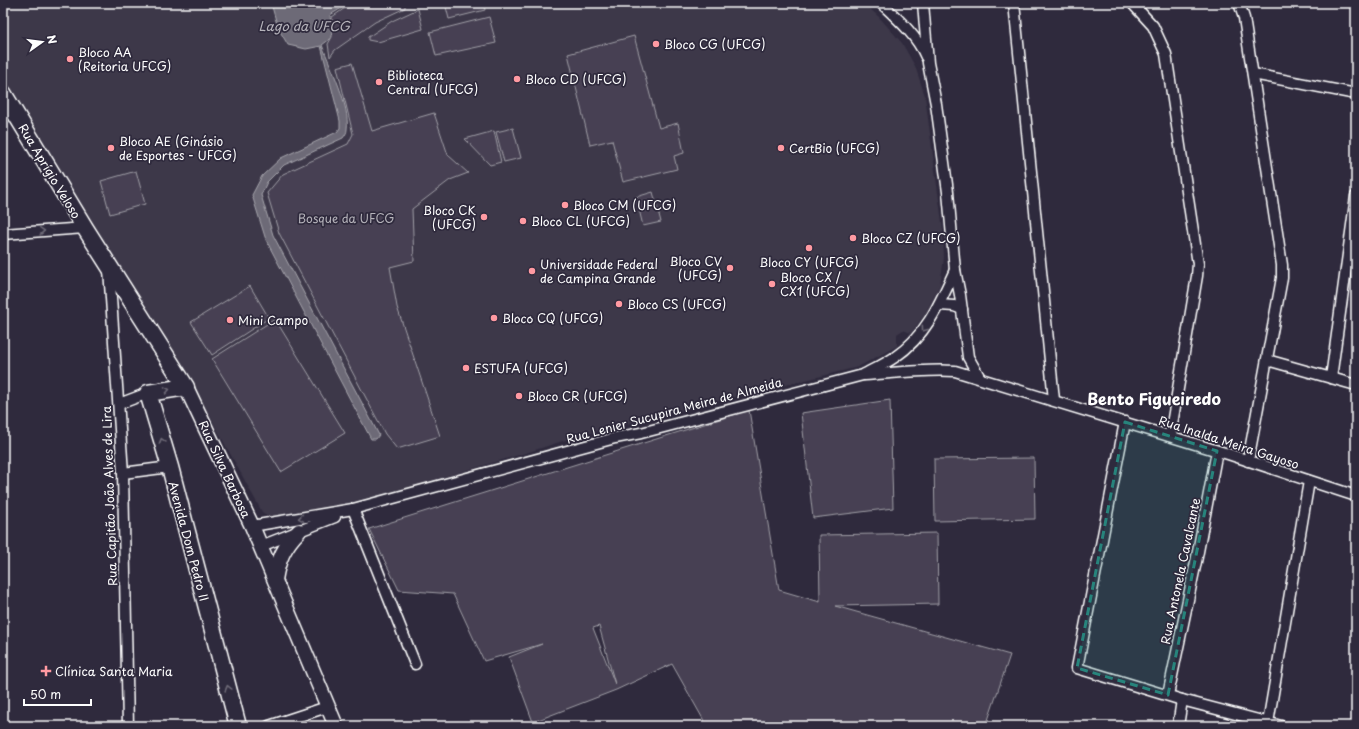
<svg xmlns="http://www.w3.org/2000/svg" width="1359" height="729" viewBox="0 0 1359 729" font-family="'Playpen Sans',sans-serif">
	<rect width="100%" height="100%" fill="#2f2a3d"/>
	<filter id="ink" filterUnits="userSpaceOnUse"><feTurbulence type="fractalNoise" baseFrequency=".025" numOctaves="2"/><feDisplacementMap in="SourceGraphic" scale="8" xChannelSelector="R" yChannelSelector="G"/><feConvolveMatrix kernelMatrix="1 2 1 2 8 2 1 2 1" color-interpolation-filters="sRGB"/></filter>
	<g filter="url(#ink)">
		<!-- built -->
		<path fill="#3c3749" d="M3,3H864L879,17L902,43L915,66L925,96L943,230L944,258L940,285L926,313L911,333L903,330L897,334V346L858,367L575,437L529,452L370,499L280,519L271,518L262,512L192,384L159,328L23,114L3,74Z"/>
		<!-- green -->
		<g fill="#464152" stroke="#a2a0a8" fill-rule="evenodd">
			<path d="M357,3H405V8L375,22L335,50L330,57L328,44L332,37V17L345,8L354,6Z"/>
			<path d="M445,3H484L485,10L449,19Z"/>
			<path d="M418,9L423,29L378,42L368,40V37L392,21Z"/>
			<path d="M489,17L496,43L436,56L430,32Z"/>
			<path d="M634,36L659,128L678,123L684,153L674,156L677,169L623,182L612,140L590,145L568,54Z"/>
			<path d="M352,63L372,131L434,113L448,155L468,173L450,180L412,209L414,261L390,267L397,307L440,436L397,449L385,434L279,233L267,193L283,174L348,144L353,134L337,67Z"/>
			<path d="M513,128L521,158L504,162L496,132Z"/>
			<path d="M494,131L501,162L490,165L465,139Z"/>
			<path d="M136,171L145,204L110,214L101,181Z"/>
			<path d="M653,192L661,222L643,226L636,197Z"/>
			<path d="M250,286L269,318L212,355L191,322Z"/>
			<path d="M275,319L345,433L281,472L212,359Z"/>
			<path d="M890,400L893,508L813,518L801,413Z"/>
			<path d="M749,410L779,590L820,602L819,535L937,533L938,604L835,606L1010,655L986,726H707L672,664L616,690L533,722L509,657L542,644L484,661L453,594L399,590L369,529ZM599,626L615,684L593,628Z"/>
			<path d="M1034,458L1035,519L935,521L934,459Z"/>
		</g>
		<!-- water -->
		<path fill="#6d6a77" stroke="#a7a6ad" d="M271,3H353L345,6L330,15L332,33L330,39L322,45C331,69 350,105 347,129C347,133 345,135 343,138L284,165L267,182L261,195L273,235L379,435L376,439H371L266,240L252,195L262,176L281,158L337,132L340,128V121L321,46L306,49L288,45L278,28Z"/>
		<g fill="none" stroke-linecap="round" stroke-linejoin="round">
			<!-- minor casing -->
			<g stroke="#fff" stroke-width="13">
				<g id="minor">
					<path d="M881,3C898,19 917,36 926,57"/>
					<path d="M923,3L928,63L936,104L948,192L955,270L960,295L968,357L980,378"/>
					<path d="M1014,3L1054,400"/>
					<path d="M1132,3L1153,26L1166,54L1198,264L1197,276L1170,436"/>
					<path d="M1239,3L1244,18L1282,265V278L1248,461"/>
					<path d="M1253,74L1356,94"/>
					<path d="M3,234L85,228"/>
					<path d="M109,269L123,473L128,726"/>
					<path d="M939,305L954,306L962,309"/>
					<path d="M1267,360L1356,385"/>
					<path d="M865,375C895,373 925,369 955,371L1228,454L1356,496"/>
					<path d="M1331,378L1356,196"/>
					<path d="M119,404L148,393"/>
					<path d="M1125,422L1077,668L1182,700L1281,726"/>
					<path d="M123,473L170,467"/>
					<path d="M353,509L415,664"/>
					<path d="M252,526L353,509L615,438L641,433L863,375C874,369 885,364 895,357C926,336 940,303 955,270"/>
					<path d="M261,546L335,517"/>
					<path d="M1168,695L1197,557L1217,451"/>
					<path d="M1268,723L1309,481"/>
					<path d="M269,726L327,707"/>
					<path d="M1178,726L1182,700"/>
				</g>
			</g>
			<!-- secondary casing -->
			<g stroke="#fff" stroke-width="17">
				<g id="secondary">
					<path d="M186,387L252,526L336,726"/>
					<path d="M275,580C278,560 284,546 299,531"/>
				</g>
			</g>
			<!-- primary casing -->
			<g stroke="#fff" stroke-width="19">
				<path id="primary" d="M3,93L85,228L186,387L148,393L170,467L238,726"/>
			</g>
			<!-- minor -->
			<use href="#minor" stroke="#2f2a3d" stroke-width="10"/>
			<!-- secondary -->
			<use href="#secondary" stroke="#2f2a3d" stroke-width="14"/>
			<!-- primary -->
			<use href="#primary" stroke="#2f2a3d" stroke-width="16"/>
		</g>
		<!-- one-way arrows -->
		<defs><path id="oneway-chevron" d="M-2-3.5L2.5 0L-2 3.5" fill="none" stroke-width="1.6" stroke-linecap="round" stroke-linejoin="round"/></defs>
		<g stroke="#6d6a77">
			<use href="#oneway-chevron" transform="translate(42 231) rotate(-4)"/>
			<use href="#oneway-chevron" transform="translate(924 329) rotate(126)"/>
			<use href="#oneway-chevron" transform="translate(167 390) rotate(-10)"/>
			<use href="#oneway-chevron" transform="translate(162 441) rotate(-106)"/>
			<use href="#oneway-chevron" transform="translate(301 518) rotate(171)"/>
			<use href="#oneway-chevron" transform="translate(228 688) rotate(-105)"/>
		</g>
	</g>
	<!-- marked area -->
	<path fill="#27847c" fill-opacity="0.2" stroke="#27847c" stroke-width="3" stroke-dasharray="8 5" stroke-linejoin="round" d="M1125,422L1217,451L1168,695L1077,668Z"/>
	<!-- markers -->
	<g fill="#ff9aa2" stroke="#2f2a3d" stroke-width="1.5">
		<circle cx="656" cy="44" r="4"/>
		<circle cx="70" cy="59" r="4"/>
		<circle cx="517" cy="79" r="4"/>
		<circle cx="379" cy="82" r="4"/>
		<circle cx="111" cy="148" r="4"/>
		<circle cx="781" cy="148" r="4"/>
		<circle cx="565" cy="205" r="4"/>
		<circle cx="484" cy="217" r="4"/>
		<circle cx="523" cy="221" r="4"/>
		<circle cx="853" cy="238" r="4"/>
		<circle cx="809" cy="248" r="4"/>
		<circle cx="730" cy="268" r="4"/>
		<circle cx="532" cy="271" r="4"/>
		<circle cx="772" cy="284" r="4"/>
		<circle cx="619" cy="304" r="4"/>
		<circle cx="494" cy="318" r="4"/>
		<circle cx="230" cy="320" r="4"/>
		<circle cx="466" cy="368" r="4"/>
		<circle cx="519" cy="396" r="4"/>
		<path d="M44 665h4v4h4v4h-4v4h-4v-4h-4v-4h4z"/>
	</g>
	<g text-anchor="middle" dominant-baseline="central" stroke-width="3.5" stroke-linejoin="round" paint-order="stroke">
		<!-- poi labels -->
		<g font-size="12" fill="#fff" stroke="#2f2a3d" text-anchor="start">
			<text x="664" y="44">Bloco CG (UFCG)</text>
			<text x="78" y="52">Bloco AA<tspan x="78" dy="14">(Reitoria UFCG)</tspan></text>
			<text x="387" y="75">Biblioteca<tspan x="387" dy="14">Central (UFCG)</tspan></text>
			<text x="525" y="79">Bloco CD (UFCG)</text>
			<text x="119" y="141">Bloco AE (Ginásio<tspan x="119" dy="14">de Esportes - UFCG)</tspan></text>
			<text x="789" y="148">CertBio (UFCG)</text>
			<text x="573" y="205">Bloco CM (UFCG)</text>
			<text x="476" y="210" text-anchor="end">Bloco CK<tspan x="476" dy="14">(UFCG)</tspan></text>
			<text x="531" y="221">Bloco CL (UFCG)</text>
			<text x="861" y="238">Bloco CZ (UFCG)</text>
			<text x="722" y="261" text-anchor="end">Bloco CV<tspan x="722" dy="14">(UFCG)</tspan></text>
			<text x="809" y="262" text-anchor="middle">Bloco CY (UFCG)</text>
			<text x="540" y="264">Universidade Federal<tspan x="540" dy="14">de Campina Grande</tspan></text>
			<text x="780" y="277">Bloco CX /<tspan x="780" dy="14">CX1 (UFCG)</tspan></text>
			<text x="627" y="304">Bloco CS (UFCG)</text>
			<text x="502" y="318">Bloco CQ (UFCG)</text>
			<text x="238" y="320">Mini Campo</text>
			<text x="474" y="368">ESTUFA (UFCG)</text>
			<text x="527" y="396">Bloco CR (UFCG)</text>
			<text x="55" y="671">Clínica Santa Maria</text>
		</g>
		<!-- street labels -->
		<g font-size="12" fill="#fff" stroke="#2f2a3d">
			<text transform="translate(50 171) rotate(59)">Rua Aprígio Veloso</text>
			<text transform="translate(674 410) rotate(-15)">Rua Lenier Sucupira Meira de Almeida</text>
			<text transform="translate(1229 442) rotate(18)">Rua Inalda Meira Gayoso</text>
			<text transform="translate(225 469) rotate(65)">Rua Silva Barbosa</text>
			<text transform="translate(109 496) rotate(-92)">Rua Capitão João Alves de Lira</text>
			<text transform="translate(189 541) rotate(75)">Avenida Dom Pedro II</text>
			<text transform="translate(1180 571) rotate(-78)">Rua Antonela Cavalcante</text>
		</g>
		<!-- park labels -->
		<g font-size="12" fill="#b5b3ba" stroke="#2f2a3d">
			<text x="346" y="218">Bosque da UFCG</text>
		</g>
		<!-- water labels -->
		<g font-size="13" font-style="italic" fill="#b6b4bb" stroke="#2f2a3d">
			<text x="304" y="25">Lago da UFCG</text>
		</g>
		<!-- district labels -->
		<g font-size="16" font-weight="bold" fill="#fff" stroke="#2f2a3d">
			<text x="1154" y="398">Bento Figueiredo</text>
		</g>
	</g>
	<!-- margin -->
	<rect width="1359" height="729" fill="none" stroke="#2f2a3d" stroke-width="16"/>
	<rect x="8" y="8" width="1343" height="713" fill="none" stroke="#fff" stroke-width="1.5" filter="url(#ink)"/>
	<!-- north arrow -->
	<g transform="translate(42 42) rotate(76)" stroke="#2f2a3d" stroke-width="3" paint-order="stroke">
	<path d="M0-3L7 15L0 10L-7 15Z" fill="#ffffff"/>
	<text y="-6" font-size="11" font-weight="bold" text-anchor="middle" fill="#ffffff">N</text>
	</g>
	<!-- scale -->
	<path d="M24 699v6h67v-6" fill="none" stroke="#ffffff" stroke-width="2"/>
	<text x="30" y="699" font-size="12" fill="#ffffff" stroke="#2f2a3d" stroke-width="3" paint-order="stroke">50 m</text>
</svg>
